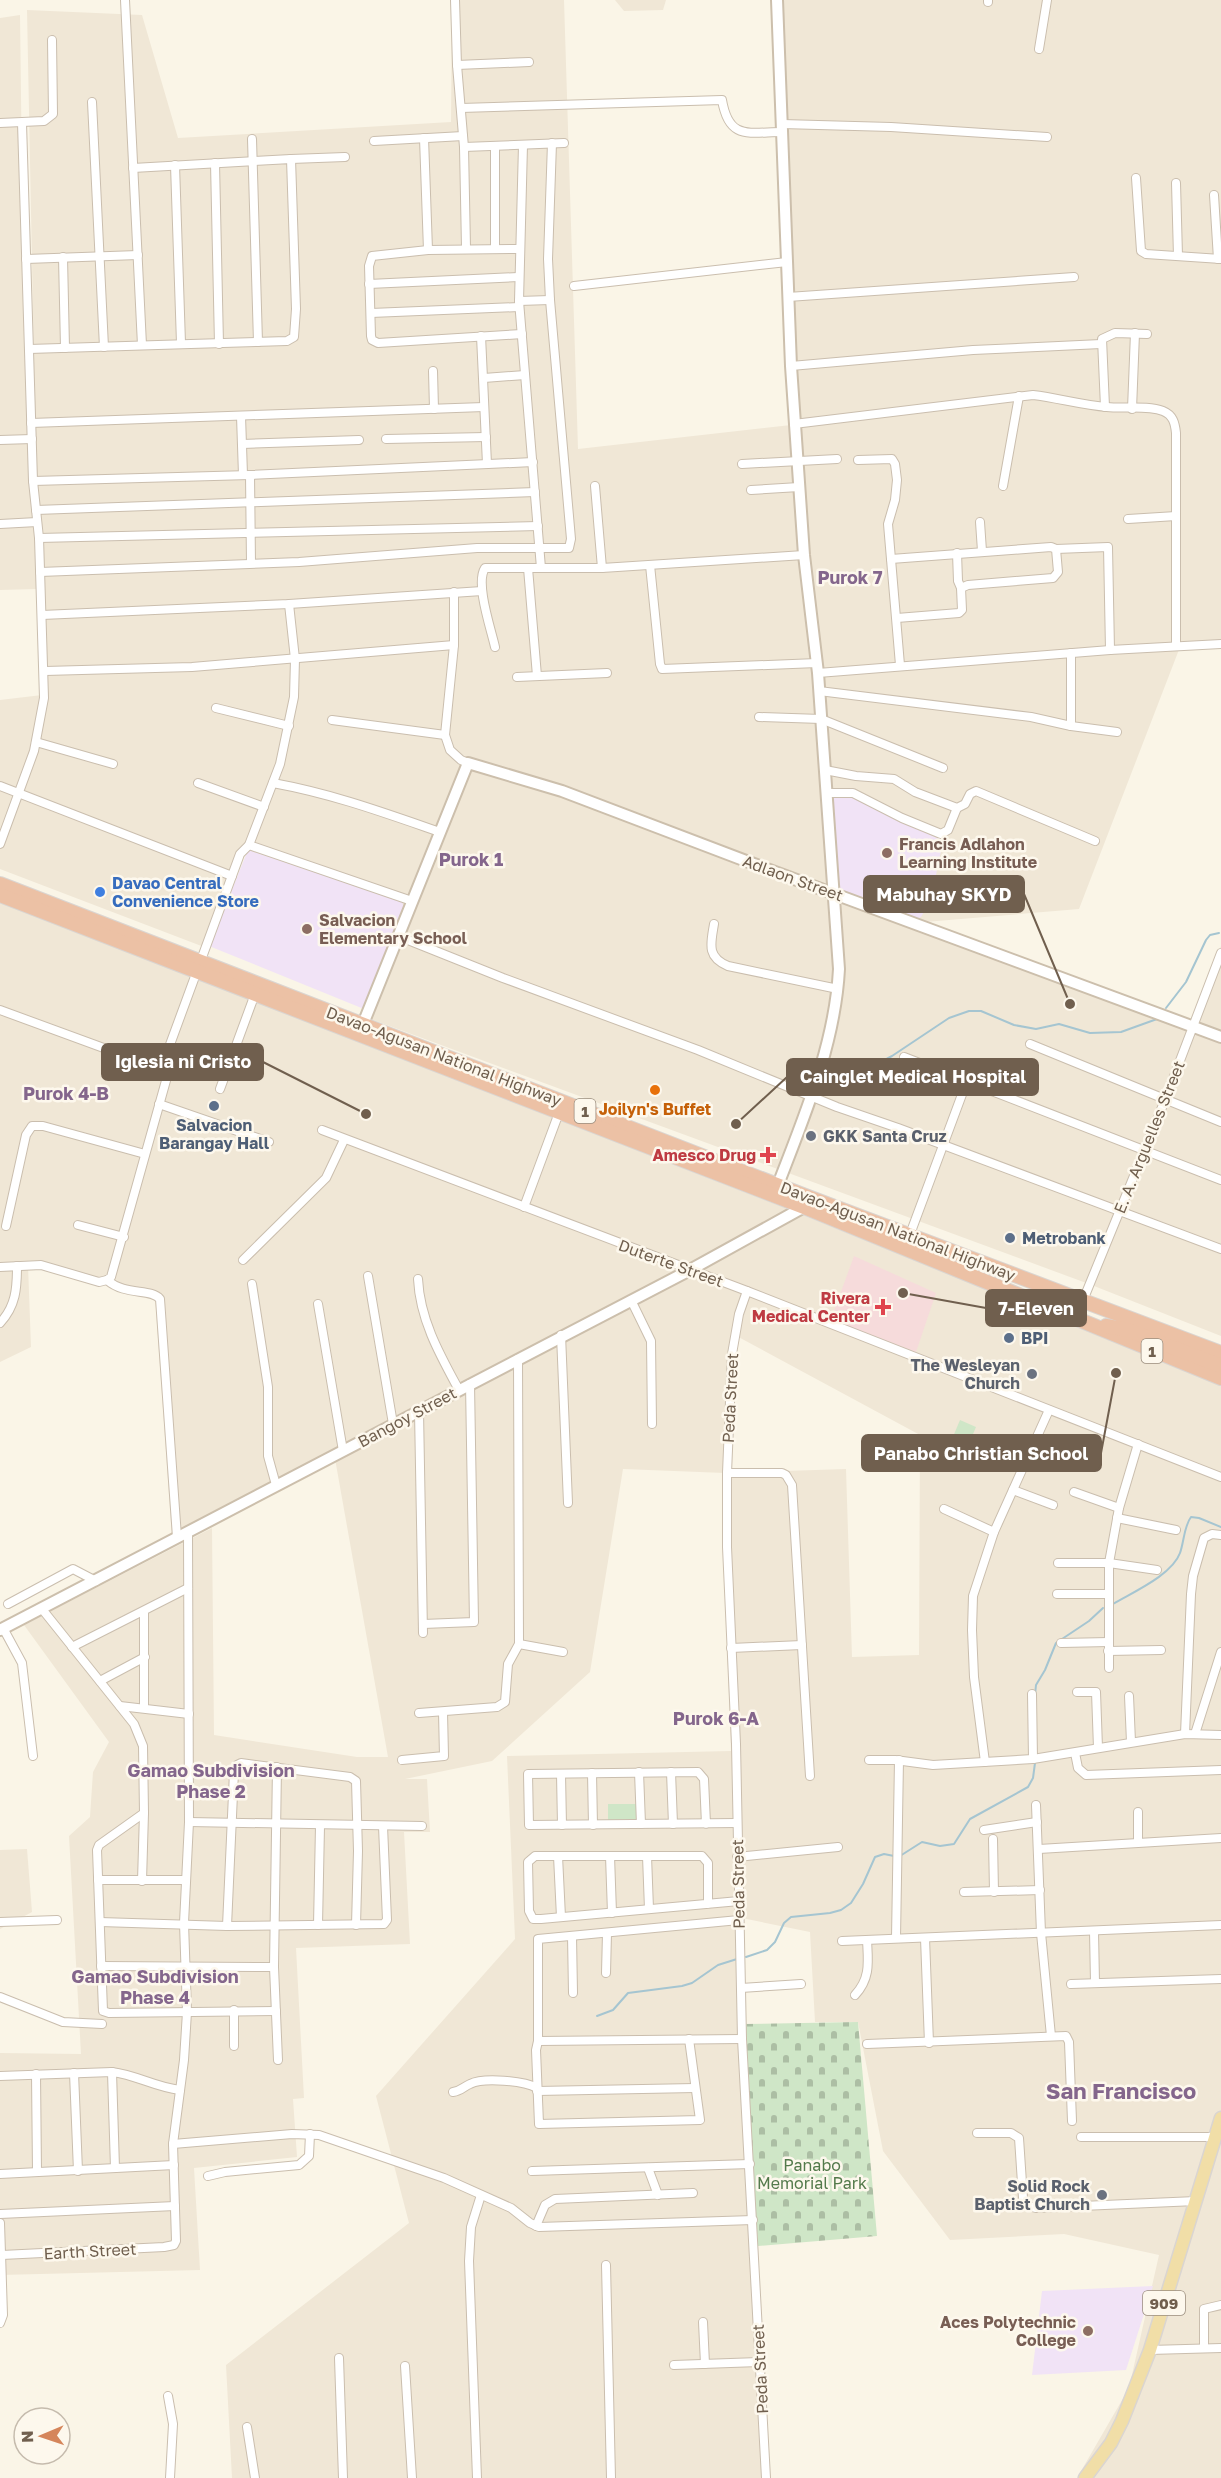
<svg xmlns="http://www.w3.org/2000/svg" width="1221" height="2478" viewBox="0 0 1221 2478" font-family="'Golos Text',sans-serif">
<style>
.residential{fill:#f0e7d6;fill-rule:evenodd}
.education{fill:#f1e3f6}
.medical{fill:#f6dbdb}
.grass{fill:#cfe6c7}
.cemetery{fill:url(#cemetery-stones)}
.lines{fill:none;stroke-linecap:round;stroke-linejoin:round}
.stream{stroke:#a5c5d1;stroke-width:2}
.street-casing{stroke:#cabeae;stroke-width:10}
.secondary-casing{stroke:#ccbfac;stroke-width:14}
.primary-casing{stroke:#dad5d1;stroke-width:15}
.highway-casing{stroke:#dad5d1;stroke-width:16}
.street{stroke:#fff;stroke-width:8}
.secondary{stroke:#fff;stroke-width:10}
.primary{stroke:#f1dea7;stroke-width:12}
.highway{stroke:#ecc1a5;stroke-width:14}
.education-dot{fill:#8d6e63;stroke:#fdf8ed;stroke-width:2}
.shop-dot{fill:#3f7fe0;stroke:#fdf8ed;stroke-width:2}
.food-dot{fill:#e8710a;stroke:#fdf8ed;stroke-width:2}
.service-dot{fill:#5c6f8a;stroke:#fdf8ed;stroke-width:2}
.worship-dot{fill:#6b7280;stroke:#fdf8ed;stroke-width:2}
.health-dot{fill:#e0444e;stroke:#fdf8ed;stroke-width:2}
.labels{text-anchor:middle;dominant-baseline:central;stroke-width:5;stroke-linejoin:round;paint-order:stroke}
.shield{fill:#fdf8ed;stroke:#9a8d7e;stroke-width:1.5}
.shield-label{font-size:15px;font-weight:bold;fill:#705f4e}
.education-label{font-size:16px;font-weight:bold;fill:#785e54;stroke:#fdf8ed;text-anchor:start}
.street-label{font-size:16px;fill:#705f4e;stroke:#fdf8ed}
.shop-label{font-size:16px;font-weight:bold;fill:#366cbe;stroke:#fdf8ed;text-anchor:start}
.food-label{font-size:16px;font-weight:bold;fill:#c56008;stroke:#fdf8ed}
.service-label{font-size:16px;font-weight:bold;fill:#4e5e75;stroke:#fdf8ed;text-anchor:start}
.worship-label{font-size:16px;font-weight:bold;fill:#5b616d;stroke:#fdf8ed;text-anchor:end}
.health-label{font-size:16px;font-weight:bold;fill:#be3a42;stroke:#fdf8ed;text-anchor:end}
.park-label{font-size:16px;fill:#537a4b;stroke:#fdf8ed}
.neighbourhood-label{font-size:18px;font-weight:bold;fill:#84668c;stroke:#fdf8ed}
.district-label{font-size:22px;font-weight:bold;fill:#84668c;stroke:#fdf8ed}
.leader{fill:none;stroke:#705f4e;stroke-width:2}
.callout-dot{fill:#705f4e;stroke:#fdf8ed;stroke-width:2}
.callout{fill:#705f4e;stroke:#705f4e;stroke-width:2}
.callout-label{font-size:18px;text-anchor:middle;font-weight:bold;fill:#fff}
</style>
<defs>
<pattern id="cemetery-stones" width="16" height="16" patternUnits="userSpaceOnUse" patternTransform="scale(1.5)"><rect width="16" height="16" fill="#cfe6c7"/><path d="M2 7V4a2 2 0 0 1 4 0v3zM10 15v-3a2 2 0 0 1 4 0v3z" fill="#acbea4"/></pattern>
</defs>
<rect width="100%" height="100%" fill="#faf5e7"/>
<g class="residential">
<path d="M452,0H564L578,449L791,425L778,0H1221V645L1180,647L1079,909L913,923L1192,1029L1221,946V1336L1089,1284L368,1018L399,938L248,850L231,880L204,947L0,869V700L42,695L39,615L27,10L142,15L178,138L451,122Z"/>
<path d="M615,0H666L663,10L624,11Z"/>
<path d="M20,15L22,176L37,589L0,590V18Z"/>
<path d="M0,901L795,1212L1221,1384V2478H1077L1129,2388L1159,2255L1064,2234L950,2240L883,2151L858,2022H815L810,1932L737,1917L763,2478H232L226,2365L409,2223L376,2096L515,1939L507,1756L731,1751L722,1504L725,1473L623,1469L590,1672L492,1761L405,1779H427L430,1832H404L410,1944L296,1948L304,2098L293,2099L297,2157L194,2168L200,2270L0,2275V2053L81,2054L69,1836L90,1817L93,1772L109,1742L24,1625L212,1528L214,1735L357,1757H388L334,1453L172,1538L155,1296L108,1279L28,1265L31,1347L0,1362ZM731,1333L920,1435L919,1655L852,1657L846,1469L726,1473Z"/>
<path d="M27,1849L32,1912L0,1929V1850Z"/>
</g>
<g class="education">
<path d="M846,793L943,841L931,899L921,917L914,920L843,893L836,888L829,794Z"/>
<path d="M248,850L402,901L405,913L364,1009L209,946Z"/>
<path d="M1153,2286L1126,2370L1032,2375L1042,2291Z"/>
</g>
<path class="medical" d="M854,1256L936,1293L916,1352L830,1322Z"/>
<g class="grass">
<path d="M960,1420L976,1427L963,1458L947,1451Z"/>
<path d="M608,1804H636V1819L608,1820Z"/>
</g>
<path class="cemetery" d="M858,2022L877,2236L758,2246L744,2024Z"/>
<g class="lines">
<g class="stream">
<path d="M1166,1008L1186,982L1206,940L1210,935L1219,933"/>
<path d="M792,1079L805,1078L811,1083"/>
<path d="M819,1087H835L892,1056L949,1018L969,1011H981L1014,1025L1036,1029L1059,1024L1090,1033L1121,1032L1157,1019"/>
<path d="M1113,1604C1133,1592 1172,1575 1180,1553C1184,1542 1184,1526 1191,1517L1199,1518L1221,1527"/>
<path d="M1035,1695L1036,1685L1045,1670L1056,1643L1089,1621L1103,1608"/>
<path d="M900,1856L922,1842L940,1846L954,1844L970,1819L1028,1787L1033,1778L1035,1763"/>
<path d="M746,1957L767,1950L775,1942L784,1923L791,1917L830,1913L841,1910L851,1903L863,1884L875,1857L884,1854L894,1856"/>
<path d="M597,2016L613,2010L628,1993L682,1986L692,1983L718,1965L737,1959"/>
</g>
<defs>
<g id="street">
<path d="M125,0L142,345"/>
<path d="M455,0L457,65L464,147L466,248"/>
<path d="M988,2V0"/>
<path d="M1039,49L1047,0"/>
<path d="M457,65L529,62"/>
<path d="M92,102L104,347"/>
<path d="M461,108L722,100C729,141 749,132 783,132"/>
<path d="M0,123L44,121L53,114L52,40"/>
<path d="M782,124L891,127L1047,137"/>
<path d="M424,138L428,250"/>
<path d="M252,139L258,342"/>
<path d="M374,141L463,136"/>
<path d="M523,145L519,301L541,568"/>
<path d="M464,147L564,143"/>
<path d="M291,159L345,157"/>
<path d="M215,163L219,344"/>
<path d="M175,165L181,343"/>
<path d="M1136,178L1141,251L1146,254L1221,259"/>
<path d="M1176,183L1178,256"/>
<path d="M1214,195L1218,259"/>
<path d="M495,248V146"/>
<path d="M519,249L428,250L372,256L369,266L371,336L372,340L378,343L522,334"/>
<path d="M63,257L65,348"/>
<path d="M26,259L138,255"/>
<path d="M369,284L518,277"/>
<path d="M574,286L787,262"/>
<path d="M788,297L1074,277"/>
<path d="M519,301L550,300"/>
<path d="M371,313L519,307"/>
<path d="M481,336L487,464"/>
<path d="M29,349C115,346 201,344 287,341L294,337L296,309L291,159L133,168"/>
<path d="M791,366L973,350L1101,344"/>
<path d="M433,371L434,409"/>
<path d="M484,378L525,375"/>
<path d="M1105,407L1102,339L1115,333L1147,334"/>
<path d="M1132,409L1135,333"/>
<path d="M241,416L243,475"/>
<path d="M31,423L484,407"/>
<path d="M794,424L1033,395C1058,398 1082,405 1107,407C1124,409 1147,405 1163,411C1173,415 1175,423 1176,433V646"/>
<path d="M386,439L486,437"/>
<path d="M0,440L32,439"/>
<path d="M242,444L359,440"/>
<path d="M858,460L892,459L895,464L897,480L895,500L888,524L900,665"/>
<path d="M742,464L837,459"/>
<path d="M250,475L251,563"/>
<path d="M33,481L250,475L533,462"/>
<path d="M595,486L602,568"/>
<path d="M1003,486L1019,396"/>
<path d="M751,490L799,487"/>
<path d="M36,510L535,492"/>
<path d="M1128,519L1176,516"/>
<path d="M980,522L982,551"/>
<path d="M0,524L37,522"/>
<path d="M39,538L538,526"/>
<path d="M1056,549L1108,547L1110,650"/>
<path d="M957,553L958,581L961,588"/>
<path d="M891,559L1051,547L1056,549L1058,572L1053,578L968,585L961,588L962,610L959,613L897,618"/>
<path d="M650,565L660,664L662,669L817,663"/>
<path d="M528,568L537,676"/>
<path d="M40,572L299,562L477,548H569L571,539L550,300L548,259L552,143"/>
<path d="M454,592V645L445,735L450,750L461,760L468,763"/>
<path d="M42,615L289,604L482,591"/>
<path d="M495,647C491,629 475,583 485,568H602L804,555"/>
<path d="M1071,653V726"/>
<path d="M45,671L192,667L454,645"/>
<path d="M818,673L1110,650L1221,644"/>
<path d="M517,677L607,673"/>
<path d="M819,691L1031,717L1071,726L1117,732"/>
<path d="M216,708L289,726"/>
<path d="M759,717L821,719L943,768"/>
<path d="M332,720L445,735"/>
<path d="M36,742L113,764"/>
<path d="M825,770L856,776L894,779L915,792L957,808L965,804L970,794L976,791L1095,841"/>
<path d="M198,783L264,807"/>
<path d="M273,783C333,794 382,812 440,832"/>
<path d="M0,786L232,876"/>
<path d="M827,793H853L902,818L941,834L948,830L957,808"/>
<path d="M0,844L34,751L44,698L39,538L33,481L22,123"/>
<path d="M249,845L412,901"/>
<path d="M714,924C711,943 706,957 728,966L838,989"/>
<path d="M398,936L503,978L698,1050L837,1107L898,1128L1221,1249"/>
<path d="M0,1010L161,1069L167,1077L111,1277L107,1280L99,1282L41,1265L0,1267"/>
<path d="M1030,1044L1221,1122"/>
<path d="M904,1057L1221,1180"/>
<path d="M161,1069L240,854L249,845L280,764L294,697L295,659L289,604"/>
<path d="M220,1089L255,994"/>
<path d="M159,1104L269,1142"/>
<path d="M322,1130L747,1291L1221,1477"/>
<path d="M524,1207L560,1110"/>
<path d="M78,1225L124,1237"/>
<path d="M6,1226L26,1135L32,1126H43L145,1154"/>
<path d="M909,1237L967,1081"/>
<path d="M243,1260L326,1178L344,1140"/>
<path d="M368,1276L393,1424"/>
<path d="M418,1279C420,1320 440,1355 459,1390"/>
<path d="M107,1280C125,1296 151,1288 160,1299L177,1537"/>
<path d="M252,1284L268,1387V1456L276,1485"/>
<path d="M747,1291L739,1314L732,1354L727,1473V1547L736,1744L742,2039L766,2478"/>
<path d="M631,1300L651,1341L652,1424"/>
<path d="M318,1304L343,1451"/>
<path d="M1075,1320L1165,1100L1221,953"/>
<path d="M0,1323C16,1306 17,1288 17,1266"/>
<path d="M561,1335L568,1503"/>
<path d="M419,1411L423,1633"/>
<path d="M727,1473H782L786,1475L792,1485L810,1776"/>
<path d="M1013,1490L1053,1505"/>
<path d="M1074,1492L1119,1508"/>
<path d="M944,1509L994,1532"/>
<path d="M1117,1518L1176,1530"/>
<path d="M1058,1563H1109L1157,1570"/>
<path d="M1057,1594H1108"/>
<path d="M8,1604L73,1569L96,1581"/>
<path d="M42,1609L134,1724L143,1746L144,1813L99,1845L97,1850L103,2011L109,2013L276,2011"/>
<path d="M144,1612V1707"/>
<path d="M423,1624L474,1622L470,1384"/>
<path d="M3,1628L22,1663L33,1756"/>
<path d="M1061,1643L1109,1642"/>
<path d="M519,1644L563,1652"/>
<path d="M72,1647L188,1588"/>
<path d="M731,1648L802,1645"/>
<path d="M1108,1651L1161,1650"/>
<path d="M1109,1668V1563L1119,1508L1138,1444"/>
<path d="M100,1681L145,1657"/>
<path d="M1077,1692H1096L1098,1748"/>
<path d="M1032,1694L1033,1759"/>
<path d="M1129,1696L1131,1742"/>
<path d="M120,1706L189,1714"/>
<path d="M419,1713L497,1707L505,1702L508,1664L519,1644L518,1359"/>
<path d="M1185,1734L1191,1594L1193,1576L1204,1538L1212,1534L1221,1535"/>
<path d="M1195,1734L1221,1652"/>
<path d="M1075,1753L1078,1768L1086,1775L1221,1770"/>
<path d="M402,1760L444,1756L443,1712"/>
<path d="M869,1760H895L933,1765L1033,1759L1185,1734L1221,1735"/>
<path d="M985,1762L974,1677L972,1630L973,1596L994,1532L1049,1410"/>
<path d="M277,1767L274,1967L278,2060"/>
<path d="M639,1772L641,1824"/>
<path d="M671,1772L673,1824"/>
<path d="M592,1773L593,1825"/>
<path d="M561,1774L562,1825"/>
<path d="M1036,1805L1041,1933L1051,2036"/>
<path d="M1138,1812V1842"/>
<path d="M189,1822L422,1826"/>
<path d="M706,1824L704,1779L698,1772L528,1774L529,1825L737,1823"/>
<path d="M984,1830L1037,1822"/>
<path d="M993,1839L994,1892"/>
<path d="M1039,1849L1221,1838"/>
<path d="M558,1856L561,1917"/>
<path d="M610,1856L612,1913"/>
<path d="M647,1856L649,1909"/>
<path d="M737,1857L838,1847"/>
<path d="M98,1880H186"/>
<path d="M142,1881L144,1813"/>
<path d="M964,1892L1040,1890"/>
<path d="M708,1904V1863L702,1856H535L528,1862L529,1911L533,1919H541L739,1901"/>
<path d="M0,1922L57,1920"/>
<path d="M100,1922L227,1926L384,1924L387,1920L383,1826"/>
<path d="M318,1925L320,1826"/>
<path d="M227,1926L234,1772L237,1765L241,1763L350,1777L356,1781L358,1851L356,1925"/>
<path d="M1094,1931L1095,1983"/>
<path d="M572,1936L573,1993"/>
<path d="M896,1938L899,1760"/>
<path d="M925,1938L929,2043"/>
<path d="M842,1941L1221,1925"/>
<path d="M101,1966L274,1967"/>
<path d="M606,1973L607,1933"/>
<path d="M1071,1984L1221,1979"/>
<path d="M741,1988L801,1984"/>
<path d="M855,1995C871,1978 868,1961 867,1940"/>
<path d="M0,1997L63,2022L102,2024"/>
<path d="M234,2010V2046"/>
<path d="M689,2039L700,2120L539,2124L536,2050L538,2041V1939L739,1920"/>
<path d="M538,2041L742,2039"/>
<path d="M867,2044L1066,2036L1069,2042L1072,2121"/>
<path d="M112,2072L115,2168"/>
<path d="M74,2073L78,2171"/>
<path d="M36,2074L37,2172"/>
<path d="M0,2076L112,2072C137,2075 154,2087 180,2090"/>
<path d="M537,2091L695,2088"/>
<path d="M453,2092C461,2091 463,2087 470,2084C484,2077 524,2081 537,2088"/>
<path d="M977,2133H1011L1019,2138L1023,2198L1028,2206L1036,2208L1196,2201"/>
<path d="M1081,2137H1215"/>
<path d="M173,2144L292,2134L319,2135L444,2178L511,2208L530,2223L539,2227L753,2220"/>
<path d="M648,2168L658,2195"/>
<path d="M532,2171L750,2164"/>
<path d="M0,2174L174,2165"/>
<path d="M208,2176L225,2172L299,2165L309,2156L310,2134"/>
<path d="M0,2214L175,2206"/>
<path d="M0,2223L3,2315L0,2323"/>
<path d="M536,2226L545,2205L555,2199L693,2193"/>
<path d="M2,2255L164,2247L174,2245L176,2241L173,2144L184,2060L187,2012L184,1923L189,1822L188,1532"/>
<path d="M606,2265L611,2478"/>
<path d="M703,2322L705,2364"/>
<path d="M1204,2348V2309L1221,2305"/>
<path d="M1150,2350L1221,2348"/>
<path d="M339,2358L343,2478"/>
<path d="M674,2365L759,2362"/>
<path d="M405,2366L412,2478"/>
<path d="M168,2396L173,2424L170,2478"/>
<path d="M247,2427L255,2478"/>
<path d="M477,2478L469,2261L471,2227L481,2195"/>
</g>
<g id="secondary">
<path d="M361,1029L468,763L562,791L767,869L1221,1037"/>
<path d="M776,1190C803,1119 835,1046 839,969L818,673L804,555L791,366L777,0"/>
<path d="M0,1630L690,1270L804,1207L805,1204"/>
</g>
<path id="primary" d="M1085,2478L1111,2443L1122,2421L1150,2350L1221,2118"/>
<g id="highway">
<path d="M0,884L808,1197L1221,1353"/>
<path d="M0,895L804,1207L1221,1378"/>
<path d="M1106,1326L1128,1330L1221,1366"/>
</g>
</defs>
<use href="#street" class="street-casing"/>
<use href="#secondary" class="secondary-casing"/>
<use href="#primary" class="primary-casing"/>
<use href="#highway" class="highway-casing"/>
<use href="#street" class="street"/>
<use href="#secondary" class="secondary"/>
<use href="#primary" class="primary"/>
<use href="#highway" class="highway"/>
</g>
<g class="education-dot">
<circle cx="887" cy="853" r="6"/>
<circle cx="307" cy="929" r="6"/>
<circle cx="1088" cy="2331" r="6"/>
</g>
<circle class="shop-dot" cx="100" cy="892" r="6"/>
<circle class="food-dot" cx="655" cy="1090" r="6"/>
<g class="service-dot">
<circle cx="214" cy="1106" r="6"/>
<circle cx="1010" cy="1238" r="6"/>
<circle cx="1009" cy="1338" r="6"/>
</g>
<g class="worship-dot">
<circle cx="811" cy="1136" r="6"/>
<circle cx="1032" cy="1374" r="6"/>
<circle cx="1102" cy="2195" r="6"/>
</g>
<g class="health-dot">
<path d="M765 1146h6v6h6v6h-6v6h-6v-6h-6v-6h6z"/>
<path d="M880 1298h6v6h6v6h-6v6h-6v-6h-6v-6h6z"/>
</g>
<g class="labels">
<g class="shield">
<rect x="574.5" y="1099" width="21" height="24" rx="4.5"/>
<rect x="1141.5" y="1339" width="21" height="24" rx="4.5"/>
<rect x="1143" y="2291" width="42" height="24" rx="4.5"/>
</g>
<g class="shield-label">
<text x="585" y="1111">1</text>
<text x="1152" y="1351">1</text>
<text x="1164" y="2303">909</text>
</g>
<g class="education-label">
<text x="899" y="844">Francis Adlahon<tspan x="899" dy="18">Learning Institute</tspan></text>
<text x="319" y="920">Salvacion<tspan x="319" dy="18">Elementary School</tspan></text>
<text x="1076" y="2322" text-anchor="end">Aces Polytechnic<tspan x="1076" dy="18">College</tspan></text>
</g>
<g class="street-label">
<text transform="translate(793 878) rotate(20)">Adlaon Street</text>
<text transform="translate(444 1056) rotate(21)">Davao-Agusan National Highway</text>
<text transform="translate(1149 1137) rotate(-68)">E. A. Arguelles Street</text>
<text transform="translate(898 1231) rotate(21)">Davao-Agusan National Highway</text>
<text transform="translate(671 1263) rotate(20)">Duterte Street</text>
<text transform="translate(730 1398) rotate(-87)">Peda Street</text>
<text transform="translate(407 1417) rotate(-28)">Bangoy Street</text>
<text transform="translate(738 1884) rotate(-91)">Peda Street</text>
<text transform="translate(90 2251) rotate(-3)">Earth Street</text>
<text transform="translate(760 2369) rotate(-93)">Peda Street</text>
</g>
<g class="shop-label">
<text x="112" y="883">Davao Central<tspan x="112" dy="18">Convenience Store</tspan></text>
</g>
<g class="food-label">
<text x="655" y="1109">Joilyn's Buffet</text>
</g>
<g class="service-label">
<text x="214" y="1125" text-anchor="middle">Salvacion<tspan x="214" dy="18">Barangay Hall</tspan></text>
<text x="1022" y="1238">Metrobank</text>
<text x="1021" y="1338">BPI</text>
</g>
<g class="worship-label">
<text x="823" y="1136" text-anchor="start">GKK Santa Cruz</text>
<text x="1020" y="1365">The Wesleyan<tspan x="1020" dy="18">Church</tspan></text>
<text x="1090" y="2186">Solid Rock<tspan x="1090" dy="18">Baptist Church</tspan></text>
</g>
<g class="health-label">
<text x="756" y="1155">Amesco Drug</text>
<text x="870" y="1298">Rivera<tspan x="870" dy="18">Medical Center</tspan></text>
</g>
<g class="park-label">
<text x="812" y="2165">Panabo<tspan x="812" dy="18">Memorial Park</tspan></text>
</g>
<g class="neighbourhood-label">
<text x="850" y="577">Purok 7</text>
<text x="471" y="859">Purok 1</text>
<text x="66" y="1093">Purok 4-B</text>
<text x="716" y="1718">Purok 6-A</text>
<text x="211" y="1770">Gamao Subdivision<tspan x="211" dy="21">Phase 2</tspan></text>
<text x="155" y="1976">Gamao Subdivision<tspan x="155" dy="21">Phase 4</tspan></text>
</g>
<g class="district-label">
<text x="1121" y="2090">San Francisco</text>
</g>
</g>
<path class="leader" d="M1070 1004L1024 894M366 1114L263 1062M736 1124L787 1077M903 1293L986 1308M1116 1373L1101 1453"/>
<g class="callout-dot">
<circle cx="1070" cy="1004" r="6"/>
<circle cx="366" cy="1114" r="6"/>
<circle cx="736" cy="1124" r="6"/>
<circle cx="903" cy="1293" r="6"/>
<circle cx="1116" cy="1373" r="6"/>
</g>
<g class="callout">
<rect x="864" y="876" width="160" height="36" rx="6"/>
<rect x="102" y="1044" width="161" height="36" rx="6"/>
<rect x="787" y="1059" width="251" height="36" rx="6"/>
<rect x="986" y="1290" width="100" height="36" rx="6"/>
<rect x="862" y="1435" width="239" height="36" rx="6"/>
</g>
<g class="callout-label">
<text x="944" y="901">Mabuhay SKYD</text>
<text x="183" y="1068">Iglesia ni Cristo</text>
<text x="913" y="1083">Cainglet Medical Hospital</text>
<text x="1036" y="1315">7-Eleven</text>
<text x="981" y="1460">Panabo Christian School</text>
</g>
<g transform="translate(42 2436) rotate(268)"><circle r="28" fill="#fdf8ed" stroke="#c5bbad" stroke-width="1.5"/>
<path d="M0-4.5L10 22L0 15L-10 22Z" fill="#d5855a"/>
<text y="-9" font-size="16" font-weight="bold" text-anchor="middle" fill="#705f4e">N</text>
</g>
</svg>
